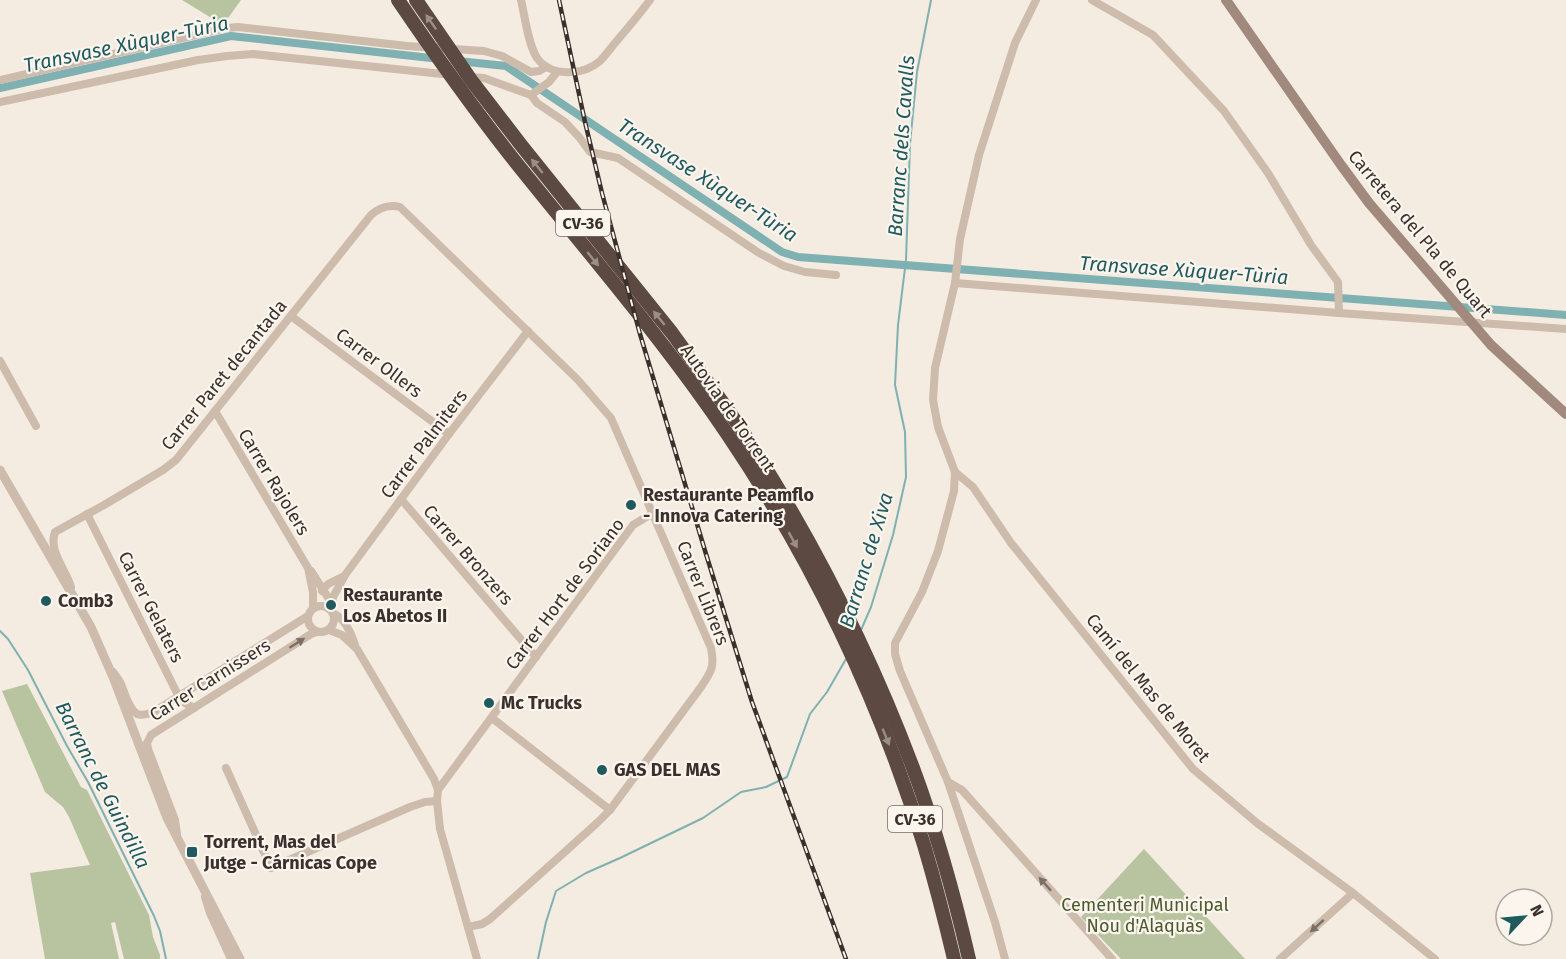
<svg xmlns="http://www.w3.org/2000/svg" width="1566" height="959" viewBox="0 0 1566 959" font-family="'Fira Sans',sans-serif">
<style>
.green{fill:#b8c4a0}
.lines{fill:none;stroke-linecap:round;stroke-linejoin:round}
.stream{stroke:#7fb0b2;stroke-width:2}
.canal{stroke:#7fb0b2;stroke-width:8}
.minor{stroke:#cdbbac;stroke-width:8}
.tertiary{stroke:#cdbbac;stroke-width:9}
.secondary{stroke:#a18a7d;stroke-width:10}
.motorway{stroke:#5c4a42;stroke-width:14}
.rail-casing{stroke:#3b302b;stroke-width:4.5}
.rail{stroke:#fbf5ee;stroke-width:2;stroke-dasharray:7;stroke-linecap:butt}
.oneway{fill:#9c8e87}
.oneway2{fill:#7d6f65}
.poi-dot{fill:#1f5a5e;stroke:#fbf5ee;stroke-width:2}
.labels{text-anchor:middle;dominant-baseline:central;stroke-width:4.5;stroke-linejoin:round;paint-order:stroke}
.shield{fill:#fbf5ee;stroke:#756b66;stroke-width:1.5}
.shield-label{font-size:16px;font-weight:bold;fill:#3b302b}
.street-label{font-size:18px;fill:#3b302b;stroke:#fbf5ee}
.poi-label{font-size:18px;font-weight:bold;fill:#3b302b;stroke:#fbf5ee;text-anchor:start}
.park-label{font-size:18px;fill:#4a5a2e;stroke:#fbf5ee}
.water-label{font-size:20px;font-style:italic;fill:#1f5a5e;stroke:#fbf5ee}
</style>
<rect width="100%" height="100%" fill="#f4ebe1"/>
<g class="green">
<path d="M182,0H241L223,25Z"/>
<path d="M27,684L81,787L87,790L149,915L153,937L160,955V959H124L115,922L111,923L119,959H45L30,873L90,865L69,817L63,807L45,792L2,691Z"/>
<path d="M1144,849L1245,959H1121L1081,917Z"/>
</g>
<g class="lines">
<g class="stream">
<path d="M861,630L871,607L893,535L906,477L905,432L895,385L898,325L906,260L910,144L917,72L931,0"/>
<path d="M0,631L8,639L28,670L67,746L88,782L154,916L160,931L166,959"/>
<path d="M538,959L546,922L556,891L586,873L620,858L703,818L741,792L766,787L787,777L810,714L827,692L846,659"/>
</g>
<g class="canal">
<path d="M458,61L506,66L782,252L798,257L1566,315"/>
<path d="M0,88L231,36L440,59"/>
</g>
<g class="minor">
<path d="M521,0C525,17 528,44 537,58C551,77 583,76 600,61C605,56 610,49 615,43C627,29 639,15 650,0"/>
<path d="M1092,0L1153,35L1224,111L1268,173L1311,245L1338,282L1339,313"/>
<path d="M470,77L484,78L531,95L537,103L565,122L579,137L590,152L618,158L759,253L784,266L805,272L836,275"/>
<path d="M0,80L226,28L238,27L407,46L484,51L502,56L531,72L539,71L546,67"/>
<path d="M531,95L549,82L557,72"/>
<path d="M0,102L198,60L227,56L253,54L452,75"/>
<path d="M955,283L1339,313L1566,329"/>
<path d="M291,316L449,434"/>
<path d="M0,361L36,426"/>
<path d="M215,411L308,568L313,592V608"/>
<path d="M955,472L973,487L1011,543L1193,769L1257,823L1353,893L1435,959"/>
<path d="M401,499L536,657"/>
<path d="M87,514L178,695L183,702L194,708"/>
<path d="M311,571L329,599V605"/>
<path d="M71,587C66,569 48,551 55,532L104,505L163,470L176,460L371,215C380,207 389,204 400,207L578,380L611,418L711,648C715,667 711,672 701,687L610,810L597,823L490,919L482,924L468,927"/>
<path d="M322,591L328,584L344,576"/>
<circle cx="321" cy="619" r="13"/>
<path d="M331,610L333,597L345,575L449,434L528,331"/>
<path d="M333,613C345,619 351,632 355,645"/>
<path d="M329,630L342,635L357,649L434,779L438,790"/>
<path d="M113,672C116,676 119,680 121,684C125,693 128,708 137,714C142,716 147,714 152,713L308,616"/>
<path d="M492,718L610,810"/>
<path d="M226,768L271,868L410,807L425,802L437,801"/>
<path d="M948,782L962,790L1112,959"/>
<path d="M177,834L175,820L148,749L147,743L151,735L311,634L317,632"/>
<path d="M205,897L210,913L231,959"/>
<path d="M477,959L440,829L437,801L438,790L633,525L653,513"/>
<path d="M1005,959L995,922L948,782L900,671L895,654V643L922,592L938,551L954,491L955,472L938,427L933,400L935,368L955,283L960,239L979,155L1015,43L1036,0"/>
<path d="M1280,959L1353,893"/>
</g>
<path class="tertiary" d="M0,470L91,627L113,677L167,818L240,959"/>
<path class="secondary" d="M1226,0L1341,165L1369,203L1491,345L1566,414"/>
<g class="motorway">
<path d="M398,0C434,53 471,105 510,155C584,248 662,337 728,435C813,561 879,699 924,845C935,882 945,921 954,959"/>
<path d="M416,0L471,80L521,145L672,333C695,365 719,396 741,429C810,535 868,648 913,768C936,830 954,894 969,959"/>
</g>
<defs>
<path id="rail" d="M559,0L585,122L602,193L640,334L706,554L752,702L846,959"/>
</defs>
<use href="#rail" class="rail-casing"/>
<use href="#rail" class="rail"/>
</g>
<defs><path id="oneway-solid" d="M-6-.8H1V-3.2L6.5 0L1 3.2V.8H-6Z" transform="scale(1.5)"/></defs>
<g class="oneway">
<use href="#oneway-solid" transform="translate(431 22) rotate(-125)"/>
<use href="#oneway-solid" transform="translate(537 166) rotate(-129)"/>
<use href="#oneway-solid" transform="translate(593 259) rotate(51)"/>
<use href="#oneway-solid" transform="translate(659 318) rotate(-129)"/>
<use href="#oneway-solid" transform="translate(793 540) rotate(61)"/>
<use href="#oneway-solid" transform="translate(886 737) rotate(68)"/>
</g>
<g class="oneway2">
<use href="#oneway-solid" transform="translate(297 643) rotate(-32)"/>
<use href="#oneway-solid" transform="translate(1045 884) rotate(-132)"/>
<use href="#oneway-solid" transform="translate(1317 926) rotate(138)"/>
</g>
<g class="poi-dot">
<circle cx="631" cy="505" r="6"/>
<circle cx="46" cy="601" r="6"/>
<circle cx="331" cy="605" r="6"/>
<circle cx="489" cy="703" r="6"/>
<circle cx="602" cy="770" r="6"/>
<rect x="186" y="846" width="12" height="12" rx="3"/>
</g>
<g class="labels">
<g class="shield">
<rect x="556" y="210" width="54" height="26" rx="4.5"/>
<rect x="888" y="806" width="54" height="26" rx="4.5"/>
</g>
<g class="shield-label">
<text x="583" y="223">CV-36</text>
<text x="915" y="819">CV-36</text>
</g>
<g class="street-label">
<text transform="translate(1420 234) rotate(50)">Carretera del Pla de Quart</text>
<text transform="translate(379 363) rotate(37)">Carrer Ollers</text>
<text transform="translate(224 375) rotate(-51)">Carrer Paret decantada</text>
<text transform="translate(728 408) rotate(55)">Autovia de Torrent</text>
<text transform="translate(424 444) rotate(-53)">Carrer Palmiters</text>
<text transform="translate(274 482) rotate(59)">Carrer Rajolers</text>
<text transform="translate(468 555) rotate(49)">Carrer Bronzers</text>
<text transform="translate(703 593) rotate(68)">Carrer Librers</text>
<text transform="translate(565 594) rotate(-53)">Carrer Hort de Soriano</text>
<text transform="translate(151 607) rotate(63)">Carrer Gelaters</text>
<text transform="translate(210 680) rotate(-32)">Carrer Carnissers</text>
<text transform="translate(1148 688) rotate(51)">Camí del Mas de Moret</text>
</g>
<g class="poi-label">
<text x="643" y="495">Restaurante Peamflo<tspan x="643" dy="21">- Innova Catering</tspan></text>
<text x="343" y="595">Restaurante<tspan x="343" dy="21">Los Abetos II</tspan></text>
<text x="58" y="601">Comb3</text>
<text x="501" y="703">Mc Trucks</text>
<text x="614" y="770">GAS DEL MAS</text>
<text x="204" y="842">Torrent, Mas del<tspan x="204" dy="21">Jutge - Cárnicas Cope</tspan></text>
</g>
<g class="park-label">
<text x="1145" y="905">Cementeri Municipal<tspan x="1145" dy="21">Nou d'Alaquàs</tspan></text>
</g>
<g class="water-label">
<text transform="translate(126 44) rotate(-12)">Transvase Xùquer-Tùria</text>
<text transform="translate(901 146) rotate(-86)">Barranc dels Cavalls</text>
<text transform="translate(708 180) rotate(33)">Transvase Xùquer-Tùria</text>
<text transform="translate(1184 270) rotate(4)">Transvase Xùquer-Tùria</text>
<text transform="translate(866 560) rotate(-73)">Barranc de Xiva</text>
<text transform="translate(103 785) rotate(63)">Barranc de Guindilla</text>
</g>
</g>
<g transform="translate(1524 917) rotate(64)"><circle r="28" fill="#fbf5ee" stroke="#aea6a0" stroke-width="1.5"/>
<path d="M0-4.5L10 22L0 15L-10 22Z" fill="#1f5a5e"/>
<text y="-9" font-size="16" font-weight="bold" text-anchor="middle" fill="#3b302b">N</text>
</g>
</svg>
